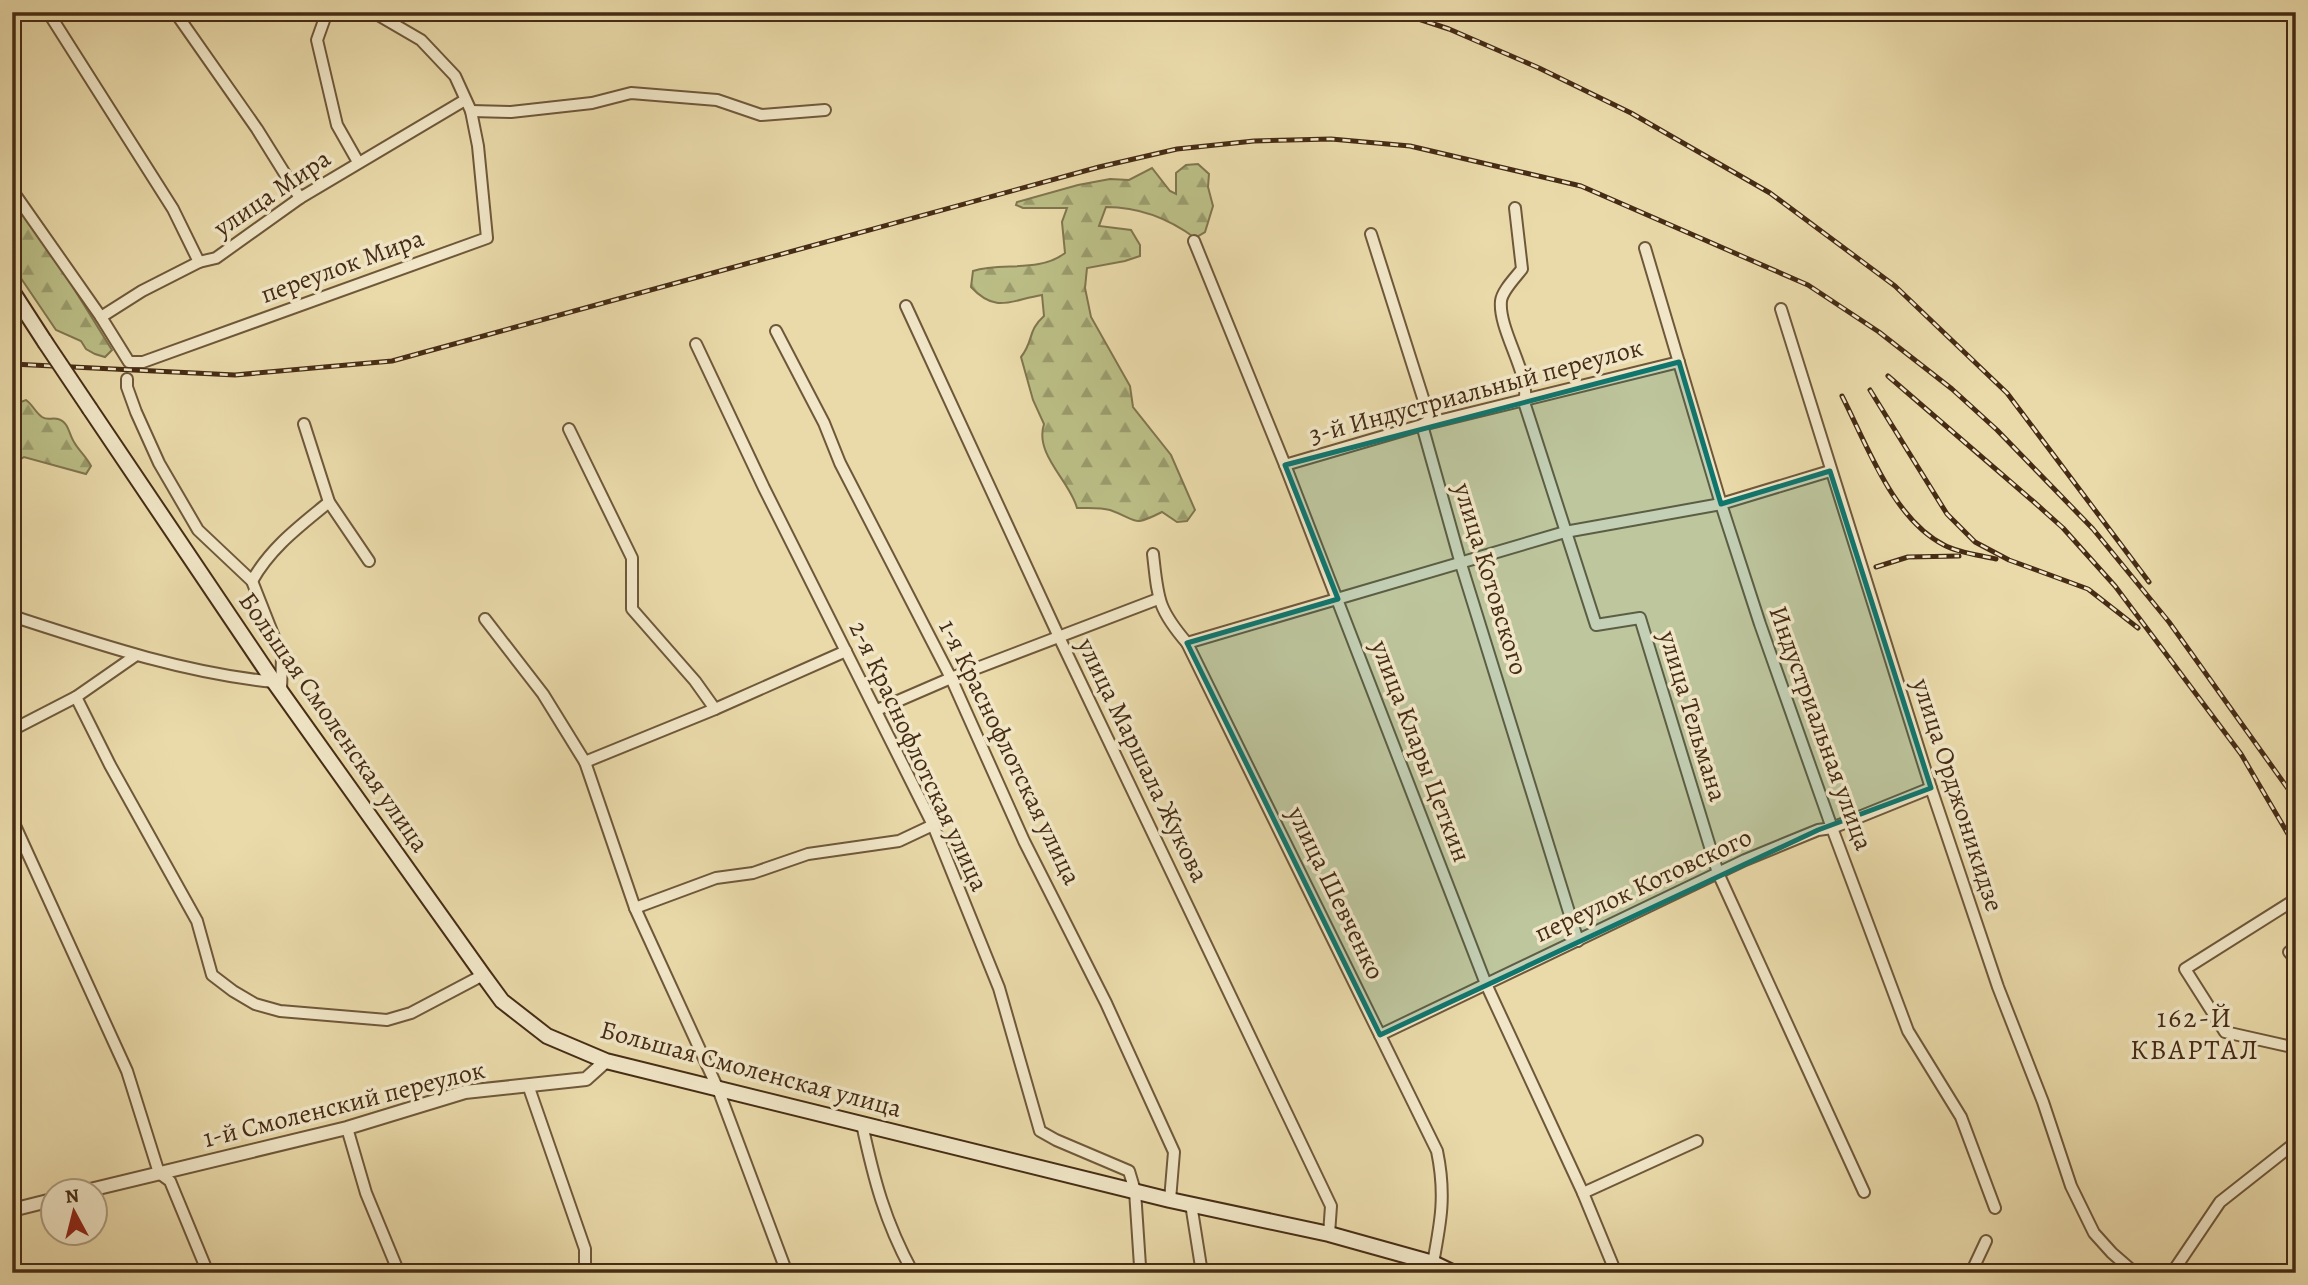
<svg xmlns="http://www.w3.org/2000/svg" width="2308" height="1285" viewBox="0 0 2308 1285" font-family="Alegreya,serif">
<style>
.forest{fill:url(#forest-firs);stroke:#80754e;stroke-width:2}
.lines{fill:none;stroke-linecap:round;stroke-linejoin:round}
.minor-casing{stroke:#6f583a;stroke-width:14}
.tertiary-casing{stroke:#6f583a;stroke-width:16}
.secondary-casing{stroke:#462c15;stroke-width:18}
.minor{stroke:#f1e7c8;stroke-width:10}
.tertiary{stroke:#f1e7c8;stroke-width:12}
.secondary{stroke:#f1e7c8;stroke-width:14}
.rail-casing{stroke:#462c15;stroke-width:5}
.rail{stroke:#f1e7c8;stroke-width:2.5;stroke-dasharray:8;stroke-linecap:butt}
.secondary-bridge-casing{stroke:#462c15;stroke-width:18;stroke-linecap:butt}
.secondary-bridge{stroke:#f1e7c8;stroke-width:14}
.marked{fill:#0f766e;fill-opacity:0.2;stroke:#0f766e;stroke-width:5;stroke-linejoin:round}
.labels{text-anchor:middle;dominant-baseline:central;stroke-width:7;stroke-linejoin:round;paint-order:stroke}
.street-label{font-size:26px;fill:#462c15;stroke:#f1e7c8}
.neighbourhood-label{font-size:28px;letter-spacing:2px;fill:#462c15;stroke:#f1e7c8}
</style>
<defs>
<pattern id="forest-firs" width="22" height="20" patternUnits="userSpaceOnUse" patternTransform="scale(1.75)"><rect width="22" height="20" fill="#bbbe86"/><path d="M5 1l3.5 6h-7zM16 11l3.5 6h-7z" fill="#9a9b6c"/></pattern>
</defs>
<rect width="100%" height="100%" fill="#eadaaa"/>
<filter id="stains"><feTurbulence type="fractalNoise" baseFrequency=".00286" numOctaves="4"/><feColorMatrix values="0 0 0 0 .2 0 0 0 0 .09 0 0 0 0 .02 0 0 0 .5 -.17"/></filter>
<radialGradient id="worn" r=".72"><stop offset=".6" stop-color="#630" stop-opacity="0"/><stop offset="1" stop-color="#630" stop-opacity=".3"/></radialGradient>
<g class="forest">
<path d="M1198,164L1209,174L1208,187L1213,206L1205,232L1195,238C1168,218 1139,207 1106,207L1099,226L1131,230L1140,245V256L1125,261L1087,268L1085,288L1091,317L1130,386L1133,407L1171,455L1195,510L1187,521L1177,522L1162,512C1130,528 1139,520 1110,510C1100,507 1088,508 1077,508C1070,481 1034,454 1044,424L1033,400L1021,357C1034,341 1027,331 1044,316L1042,295C1011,300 996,314 971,287L973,271C1002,262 1039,273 1065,253L1062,222L1067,208H1023L1016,205L1017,202L1078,185L1110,179L1129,180L1152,168L1170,191L1176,194V173L1186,165Z"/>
<path d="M12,189L112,350L105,357L95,354L86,349L81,341L56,330L12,265Z"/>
<path d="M26,400C33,405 35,412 42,417C48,421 52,417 58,419C69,422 69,435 74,442C79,451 86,456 91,466L86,474L24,457L12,465V405Z"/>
</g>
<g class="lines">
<defs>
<g id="minor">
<path d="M48,12L173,209L199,262"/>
<path d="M175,12L257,129L300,198"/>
<path d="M327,12L317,40L337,125L358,162"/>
<path d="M471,111L511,112L592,103L631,93L717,100L761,115L825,110"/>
<path d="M12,190L101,317L129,362H143L487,238L478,146L471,111L455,76L421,40L373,12"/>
<path d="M1515,208L1522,269C1515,278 1502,291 1501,301C1498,330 1532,377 1524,402L1596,625L1640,618L1718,873L1864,1192"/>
<path d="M1371,234L1430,420L1422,425L1461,564L1578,941"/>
<path d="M1194,241L1285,465L1486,984L1583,1193L1616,1273"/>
<path d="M1645,248L1721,504L1760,624L1832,828L1908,1031L1961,1117L1995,1208"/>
<path d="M906,306L1059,637L1331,1206L1329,1234"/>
<path d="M1781,309L1931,788L1998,987L2043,1102L2071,1186L2094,1233L2112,1253L2135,1273"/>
<path d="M101,317L142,291L199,262L216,258L300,198L465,100"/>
<path d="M776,331L824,423L840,463L951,678L1024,841L1106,1003L1174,1152L1170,1200"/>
<path d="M696,344L764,488L933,825L999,988L1040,1131L1056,1140L1129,1171L1135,1191L1140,1266L1142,1273"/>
<path d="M127,379V387L136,412L159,463L198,530L252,581L282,657L281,691"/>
<path d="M304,424L329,502L369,561"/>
<path d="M569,429L632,558V609L695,681L715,709"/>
<path d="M1285,465L1422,425L1679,362"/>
<path d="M1153,554C1158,598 1157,608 1187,643L1437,1151C1446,1194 1441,1221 1433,1263"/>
<path d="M252,581C271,547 300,526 329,502"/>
<path d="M12,616C98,644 184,673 274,682"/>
<path d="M485,619L543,694L585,762L635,908L718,1089L787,1273"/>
<path d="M1187,643L1565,532L1721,504L1830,471"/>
<path d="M76,697L110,765L197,921L212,975L233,991L255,1004L280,1011L387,1020L411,1013L483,975"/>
<path d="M877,710L951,678L1158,599"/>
<path d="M12,730L76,697L135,656"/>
<path d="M585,762L715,709L846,651"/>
<path d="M12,819L127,1071L159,1173L170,1181L208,1273"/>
<path d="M2296,899L2185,969L2225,1032L2296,1048"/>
<path d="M635,908L716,878L753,873L808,854L899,841L933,825"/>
<path d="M2289,952L2296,960"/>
<path d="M1380,1035L1745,860L1818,830L1832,828L1931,788"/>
<path d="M528,1085L585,1249V1273"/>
<path d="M862,1124C874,1180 885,1222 913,1273"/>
<path d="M347,1128L366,1193L399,1273"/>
<path d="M1583,1193L1697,1141"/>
<path d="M1191,1204L1202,1273"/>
<path d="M1971,1273L1986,1241"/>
<path d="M2172,1273L2220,1202L2296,1142"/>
</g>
<g id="tertiary">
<path d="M90,1190L347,1128L465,1092L586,1079L606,1061"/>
<path d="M12,1210L52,1200"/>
</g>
<g id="secondary">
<path d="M12,291L45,342"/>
<path d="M90,409L274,682L483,975L502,1001L547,1036L606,1061L1170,1200L1329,1234L1433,1263L1454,1273"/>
</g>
</defs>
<use href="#minor" class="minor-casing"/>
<use href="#tertiary" class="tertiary-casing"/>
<use href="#secondary" class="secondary-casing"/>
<use href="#minor" class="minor"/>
<use href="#tertiary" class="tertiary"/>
<use href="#secondary" class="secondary"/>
<defs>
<g id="rail">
<path d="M1397,12L1449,29L1539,68L1631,113L1770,193L1895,286L2007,393L2149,582"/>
<path d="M12,364L235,375L392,361L1099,167L1177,149L1254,141L1331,139L1410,146L1581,186L1808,285L1879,332L1952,389L1997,430L2093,529L2169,622L2296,800"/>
<path d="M1888,376L2034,502L2063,528L2115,586L2241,754L2288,834"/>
<path d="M1870,390L1947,514L1975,542L2009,560L2088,589L2138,628"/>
<path d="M1842,396C1867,445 1893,519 1944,545C1959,553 1979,555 1996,559"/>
<path d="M1876,567L1908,557L1959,556"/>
<path d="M2296,662V670"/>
</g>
</defs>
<use href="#rail" class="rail-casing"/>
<use href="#rail" class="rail"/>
<defs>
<path id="secondary-bridge" d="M45,342L90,409"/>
</defs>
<use href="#secondary-bridge" class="secondary-bridge-casing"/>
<use href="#secondary-bridge" class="secondary-bridge"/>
</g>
<path class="marked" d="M1679,362L1721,504L1830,471L1931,788L1818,830L1380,1035L1187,643L1338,599L1285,465Z"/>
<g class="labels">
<g class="street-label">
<text transform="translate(272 193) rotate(-34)">улица Мира</text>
<text transform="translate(342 266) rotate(-20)">переулок Мира</text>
<text transform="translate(1476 391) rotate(-15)">3-й Индустриальный переулок</text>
<text transform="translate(1491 579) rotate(73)">улица Котовского</text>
<text transform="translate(1693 716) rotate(73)">улица Тельмана</text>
<text transform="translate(334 722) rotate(55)">Большая Смоленская улица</text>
<text transform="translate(1821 728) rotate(70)">Индустриальная улица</text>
<text transform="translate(1421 751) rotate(69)">улица Клары Цеткин</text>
<text transform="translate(1010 752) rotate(64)">1-я Краснофлотская улица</text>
<text transform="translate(919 756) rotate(65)">2-я Краснофлотская улица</text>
<text transform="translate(1143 760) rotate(64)">улица Маршала Жукова</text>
<text transform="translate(1958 795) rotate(72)">улица Орджоникидзе</text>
<text transform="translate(1643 885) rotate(-25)">переулок Котовского</text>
<text transform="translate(1336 893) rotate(64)">улица Шевченко</text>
<text transform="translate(751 1069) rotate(15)">Большая Смоленская улица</text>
<text transform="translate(344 1104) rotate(-14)">1-й Смоленский переулок</text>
</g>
<g class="neighbourhood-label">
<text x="2195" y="1018">162-Й<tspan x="2195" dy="32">КВАРТАЛ</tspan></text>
</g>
</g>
<rect width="2308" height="1285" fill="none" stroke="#eadaaa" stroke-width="42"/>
<rect x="14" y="14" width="2280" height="1257" fill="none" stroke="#462c15" stroke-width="3.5"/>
<rect x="21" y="21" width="2266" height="1243" fill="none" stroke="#462c15" stroke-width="2"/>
<g transform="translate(74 1212) rotate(353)"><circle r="33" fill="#f1e7c8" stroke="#ad9c80" stroke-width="2"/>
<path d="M0-5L12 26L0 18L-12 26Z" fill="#8f2418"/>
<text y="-10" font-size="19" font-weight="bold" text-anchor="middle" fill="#462c15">N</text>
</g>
<rect width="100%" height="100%" filter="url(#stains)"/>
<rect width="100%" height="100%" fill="url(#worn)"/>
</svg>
